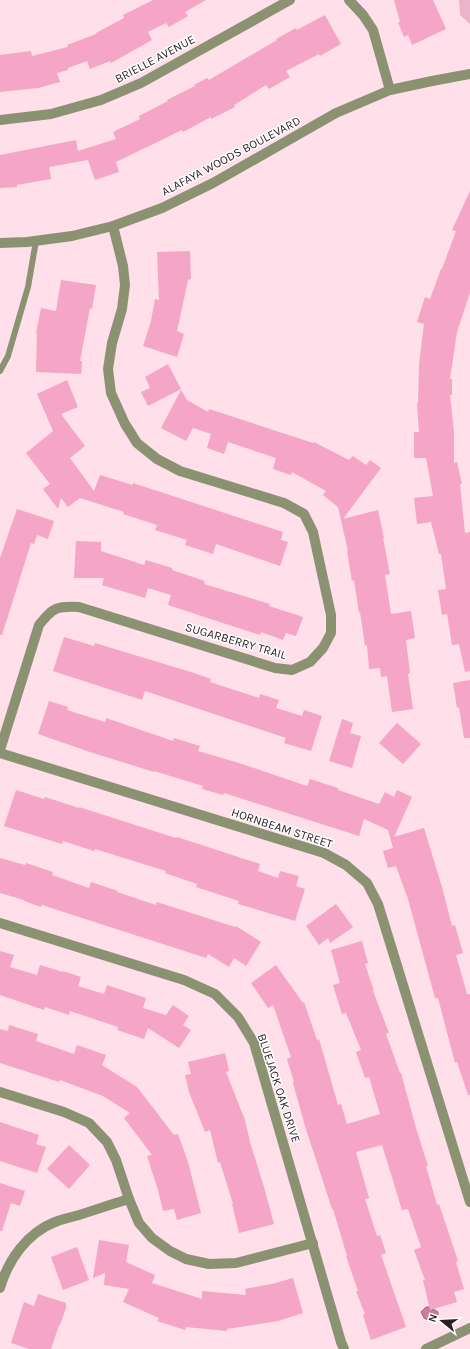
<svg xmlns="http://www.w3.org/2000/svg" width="470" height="1349" viewBox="0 0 470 1349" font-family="Karla,sans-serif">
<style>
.green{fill:#ebb4c9}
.water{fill:#cb7f9e;stroke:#9a6279}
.building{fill:#f5a5c5}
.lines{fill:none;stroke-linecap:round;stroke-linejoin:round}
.service{stroke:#8b9272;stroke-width:6}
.minor{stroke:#8b9272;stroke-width:10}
.tertiary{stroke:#8b9272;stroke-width:10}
.labels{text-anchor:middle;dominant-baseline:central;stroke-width:3;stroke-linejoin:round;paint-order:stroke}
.street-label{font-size:12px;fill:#291e22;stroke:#fff}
</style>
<rect width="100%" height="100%" fill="#fedfea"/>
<path class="green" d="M459,0H470V24L460,15Z"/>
<path class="water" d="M426,1307H430L438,1312V1316L430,1321L424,1318L421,1312Z"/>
<g class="building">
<path d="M153,0H206L185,12L188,16L169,27L166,23L148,32L152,40L111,63L110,61L90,69L87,61L68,68V70L57,73L60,82L38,88L0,92V55L31,51L32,56L68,47L67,45L96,34V33L124,18L123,15Z"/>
<path d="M394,0H433L446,29L412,45L408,35L404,37L398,22H400Z"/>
<path d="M325,15L341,44L320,56L319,54L286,71L290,77L269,89L266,85L234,105L235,107L211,119V117L183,132L182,130L116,162L119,172L95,180L88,160L49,167L51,179L17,185V187L0,188V155L76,140L78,151L116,139L113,132L140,119L139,116L168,101L167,100L195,86L194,85L207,78L209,80L277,40L276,39L296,28L297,30Z"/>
<path d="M470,191V293L457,332L450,379H452V395H450L454,432V463L457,462L462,484H460L465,533L470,532V671L465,672L459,644L452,645L447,614L442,615L438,590L446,589L441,554H439L431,522L417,524L414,498L433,496L426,458H414V432H419L417,403H418L419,364L424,324L417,322L425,297L430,299L441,269H442L456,231L452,230Z"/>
<path d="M190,251L191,279L188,280L177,331L184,334L177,357L143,346L151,321L155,299L159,300L157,252Z"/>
<path d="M61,280L96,285L92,309L90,308L80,361H82L81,374L36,372L37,333H36L41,308L56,311Z"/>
<path d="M168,364L181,389L148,406L141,392L150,388L145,377Z"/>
<path d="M67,380L78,407L61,414L85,446L70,458L94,491L100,475L133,485V483L283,532L281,540L288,542L280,566L216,544L213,554L185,545L187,540L155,530L157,525L123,514L124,512L80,498L68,507L61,498L58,509L43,489L50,484L26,453L53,431L37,394Z"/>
<path d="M181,390L187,400L208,412L209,409L313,443L314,442L349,460L353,456L366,465L370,460L381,468L343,519L378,510L384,538H383L390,574L385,575L391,614L411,611L415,638L406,640L410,673L408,674L413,709L392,712L387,676L381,677L380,668L369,669L367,645L365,646L360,612L359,613L354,580L352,581L347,551H348L338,507L323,495L326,491L292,472L291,475L273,469L276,458L228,442L224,454L207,448L211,434L193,428L186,441L161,428Z"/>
<path d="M17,509L54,521L48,539L37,535L34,544L31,543L2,635H0V558Z"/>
<path d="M76,541L101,542V551L144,565L146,560L172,568V570L205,581L204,584L270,604L269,606L303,617L296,636L286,633L283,640L261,632L260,635L232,626L168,605L171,595L148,588L145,598L102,585L104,578H74Z"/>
<path d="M64,637L94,646L95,643L194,673L211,679L210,682L259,698L260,694L279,700L276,708L302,716L304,710L322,716L311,751L284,743L286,738L145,691L142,700L53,671Z"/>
<path d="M470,680V738H464L459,707L457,708L453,683Z"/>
<path d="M49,701L68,707L67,710L105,722L106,718L173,741L174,738L200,746L198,751L239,763L307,786L310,779L338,788V790L379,804L385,792L394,797L397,790L412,797L394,837L424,828L442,887L452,926L455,925L463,953L456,955L467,994H470V1095H468L457,1062L455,1063L438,998H435L408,899L396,866L388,868L383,851L393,848L388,830L364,819L359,836L224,793L223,795L202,789L203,786L154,771V772L90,752L38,734Z"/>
<path d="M342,719L353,723L350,733L361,736L352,768L329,761Z"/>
<path d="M397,723L421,744L403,764L379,743Z"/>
<path d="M16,790L44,799L45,797L79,808V807L176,838L177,837L260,864L258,871L278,878L280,871L299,876L296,886L305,889L295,921L238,904L239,901L196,887L197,884L165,873L166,871L95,849L94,851L63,841L62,844L4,826Z"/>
<path d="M0,858L25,865L26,863L53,872L52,875L89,888L91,882L118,891L117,892L156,905L157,902L235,927L236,926L261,942L246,966L234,958L229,967L208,954L206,958L42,905L41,907L24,901V900L0,893Z"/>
<path d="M336,904L353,927L330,943L328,938L319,945L306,926Z"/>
<path d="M362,941L368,963L365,964L374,991H373L389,1033L386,1034L400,1073H401L416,1128L428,1166H426L437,1205L439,1204L458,1261L456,1262L464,1289L454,1292L457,1302L430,1310L423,1280H425L414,1250L421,1247L408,1209L402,1210L382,1145L356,1152L369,1198L365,1199L377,1236L380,1235L386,1253L381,1255L406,1327L371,1340L363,1315L365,1314L356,1291H358L346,1256H347L333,1209H332L305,1126L293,1083L294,1082L287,1059L291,1057L273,1005L268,1008L251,983L276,965L303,1003L304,1002L317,1040L319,1039L338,1105L341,1104L347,1124L380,1114L369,1077L365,1078L356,1052L361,1050L346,1013L342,1014L333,985L340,983L331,950Z"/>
<path d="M0,951L14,955L10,967L37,975L40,965L63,972V971L81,977L78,986L104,994L107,985L146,998L143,1008L166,1015L173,1005L189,1016L183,1025L191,1030L179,1048L148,1028L144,1039L117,1030L118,1027L70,1011L69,1015L45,1007L44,1010L0,995Z"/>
<path d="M9,1025L38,1034L36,1041L74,1054L77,1045L106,1055L102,1065L137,1087L174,1135L178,1134L188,1162L201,1213L177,1220L174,1209L163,1211L158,1190L147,1156L152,1155L124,1118L130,1113L103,1096L60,1080L59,1082L0,1063V1029L8,1031Z"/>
<path d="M225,1053L229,1071L226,1072L245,1120L250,1142L264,1187L274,1224L239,1233L232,1204H233L220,1162L218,1163L210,1130L205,1132L189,1092L185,1075L191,1074L188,1062Z"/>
<path d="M0,1122L39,1135L36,1144L46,1147L37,1173L0,1161Z"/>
<path d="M69,1145L90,1165L69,1189L47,1169Z"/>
<path d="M0,1183L25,1191L20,1206L11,1203L2,1231H0Z"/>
<path d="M99,1240L129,1245L126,1262L155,1275L152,1283L202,1299V1291L246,1295L245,1289L272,1284L293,1278L303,1313L278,1321L227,1329V1331L186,1327L185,1330L157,1321L159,1318L123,1302L129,1289L104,1285L105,1273L93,1278Z"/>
<path d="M77,1247L89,1280L63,1290L51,1257Z"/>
<path d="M38,1294L66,1303V1308L60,1325H59L51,1349H29L11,1343L24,1302L34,1306Z"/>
</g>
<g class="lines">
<path class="service" d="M0,371L8,356L19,318L28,287L36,241"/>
<g class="minor">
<path d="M349,0L363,15L373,30L390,90"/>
<path d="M0,120L51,114L101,100L141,83L290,0"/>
<path d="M0,750L39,625C53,607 57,606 79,607L275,668L292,670L310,662L323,648L331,633V615L313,532L304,514L284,503L180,471L157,459L137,443L125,424L111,393L108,369L112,343L122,309L125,285L123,266L113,226"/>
<path d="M0,753L324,853L346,865L367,883L378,904L470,1202"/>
<path d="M0,923L184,980L215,994L238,1017L254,1043L341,1342L344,1349"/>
<path d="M0,1092L64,1112L89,1123L107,1142L116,1160L129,1199L139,1223L152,1238L170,1251L186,1259L209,1264L236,1263L313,1243"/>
<path d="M0,1288C8,1260 27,1233 55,1222C63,1219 71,1217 79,1215C95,1210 112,1204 129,1199"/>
<path d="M426,1349L470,1328"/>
</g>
<path class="tertiary" d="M0,243L27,242L72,236L113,226L162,208L213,183L336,113L390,90L432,81L470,74"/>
</g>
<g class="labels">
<g class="street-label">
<text transform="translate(155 59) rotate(-28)">BRIELLE AVENUE</text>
<text transform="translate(231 156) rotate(-28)">ALAFAYA WOODS BOULEVARD</text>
<text transform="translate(236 641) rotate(16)">SUGARBERRY TRAIL</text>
<text transform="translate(282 828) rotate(18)">HORNBEAM STREET</text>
<text transform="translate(279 1088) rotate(72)">BLUEJACK OAK DRIVE</text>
</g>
</g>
<g transform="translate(442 1321) rotate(288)" stroke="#ffffff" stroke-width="3" paint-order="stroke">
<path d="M0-3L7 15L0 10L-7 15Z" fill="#291e22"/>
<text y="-6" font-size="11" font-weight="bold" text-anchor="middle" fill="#291e22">N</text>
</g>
</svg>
